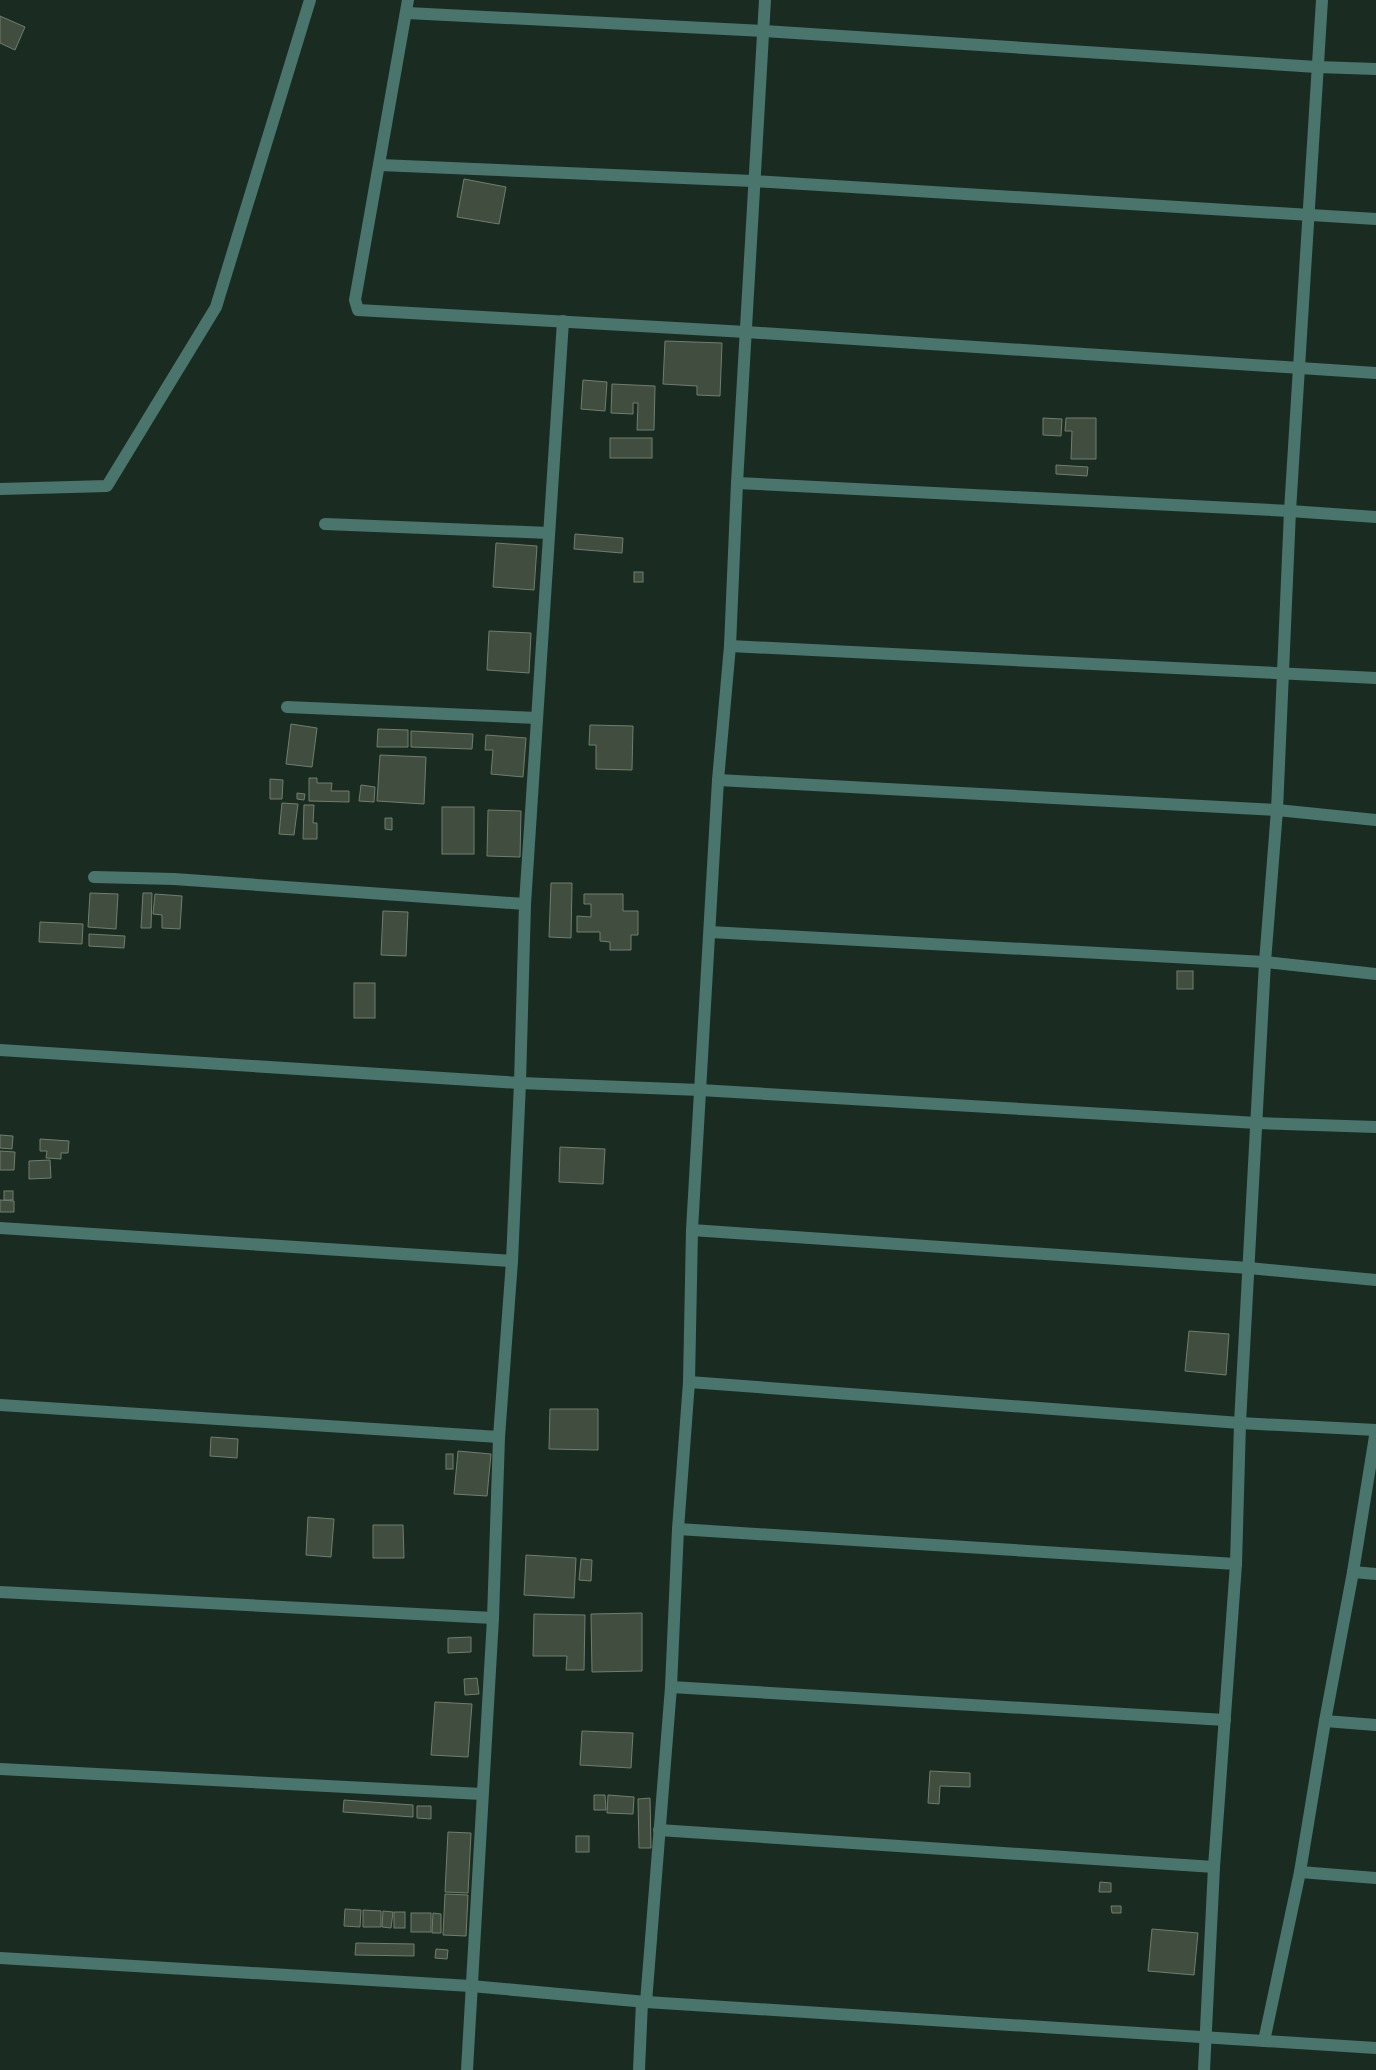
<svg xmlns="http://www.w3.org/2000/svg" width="1376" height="2070" viewBox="0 0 1376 2070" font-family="'Archivo Narrow',sans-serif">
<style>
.building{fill:#414d3e;stroke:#707e6d}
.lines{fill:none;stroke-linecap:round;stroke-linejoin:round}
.minor{stroke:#49756d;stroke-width:12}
</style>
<rect width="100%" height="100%" fill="#1a2c22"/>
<g class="building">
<path d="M0,16L25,27L15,50L0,43Z"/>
<path d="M464,179L506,187L499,224L457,217Z"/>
<path d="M665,341L722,343L720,396L697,395V386L663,384Z"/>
<path d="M583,380L607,382L605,411L581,409Z"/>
<path d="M612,384L655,386L654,430H637L638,403H633V414L611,413Z"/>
<path d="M1043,418L1062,419L1061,436L1043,435Z"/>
<path d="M1066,418H1096V459H1071L1072,431H1065Z"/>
<rect x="610" y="438" width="42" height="20"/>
<path d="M1056,465L1088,467L1087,476L1056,474Z"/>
<path d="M575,534L623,538L622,553L574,549Z"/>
<path d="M496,543L537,546L534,590L493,587Z"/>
<rect x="634" y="572" width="9" height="10"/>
<path d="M489,631L531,633L529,673L487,670Z"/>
<path d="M291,724L317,728L312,767L286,764Z"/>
<path d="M590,725L633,726L632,770L596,769V745H589Z"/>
<path d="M378,729L408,730V747H377Z"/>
<path d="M411,731L473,734L472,749L411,747Z"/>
<path d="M486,735L526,738L523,777L491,774L493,750H485Z"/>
<path d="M380,755L426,757L424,804L377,801Z"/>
<path d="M309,778H317V783H332L331,791H349V802L309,801Z"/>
<path d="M270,779L283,780L282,799H270Z"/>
<path d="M361,785L375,787L374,802L359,801Z"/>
<path d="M297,793L305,794L304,800L297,799Z"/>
<path d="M282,803L298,804L294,835L279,834Z"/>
<path d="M304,805H314L313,823H317V839H303Z"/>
<rect x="442" y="807" width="32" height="47"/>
<path d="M488,810L521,811L520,857L487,856Z"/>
<path d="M385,818H392V830L385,829Z"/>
<path d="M551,883H572L571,938L549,937Z"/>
<path d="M90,893L118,894L116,929L88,927Z"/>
<path d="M143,893H152L151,928H141Z"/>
<path d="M155,894L182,896L180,929L162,928V915L153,914Z"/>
<path d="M584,894H623V911H638V935H631V950H610V942L600,941V932H577V916L591,917V904H584Z"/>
<path d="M383,911L408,912L406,956L381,955Z"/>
<path d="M40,922L83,924L82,944L39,942Z"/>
<path d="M89,934L125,936L124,948L89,946Z"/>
<rect x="1177" y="971" width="16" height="18"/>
<rect x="354" y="983" width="21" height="35"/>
<path d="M0,1135L13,1136L12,1149L0,1148Z"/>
<path d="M40,1139L69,1141L68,1153H61V1159L46,1158L47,1151H40Z"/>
<path d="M560,1147L605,1149L603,1184L559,1182Z"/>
<path d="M0,1151L15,1152L14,1170H0Z"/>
<path d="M50,1160L51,1178L29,1179V1161Z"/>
<rect x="4" y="1191" width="9" height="9"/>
<path d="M0,1200L14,1201V1212H0Z"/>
<path d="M1189,1331L1229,1334L1226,1375L1185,1371Z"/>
<path d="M550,1409H598V1450L549,1449Z"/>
<path d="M211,1437L238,1439L237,1458L210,1456Z"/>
<path d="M458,1451L491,1454L487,1496L454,1494Z"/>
<rect x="446" y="1454" width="7" height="15"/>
<path d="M308,1517L334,1519L331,1557L306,1555Z"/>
<path d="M373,1525H403L404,1558H373Z"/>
<path d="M526,1555L576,1558L574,1598L524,1595Z"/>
<path d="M581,1559L592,1560L591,1581L579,1580Z"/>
<path d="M642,1613V1671L592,1672L591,1614Z"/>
<path d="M534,1614L585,1615L584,1670H566L567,1656H533Z"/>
<path d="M471,1637V1652L448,1653V1638Z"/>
<path d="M477,1678L479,1694L465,1695L464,1679Z"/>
<path d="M435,1702L472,1704L468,1757L431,1755Z"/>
<path d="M582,1731L633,1733L631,1768L580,1765Z"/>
<path d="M930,1771L970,1773V1787L940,1786L939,1804L928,1803Z"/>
<path d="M594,1795H605L606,1810H594Z"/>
<path d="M608,1795L634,1797L633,1814L607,1813Z"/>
<path d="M650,1798L651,1848H639L638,1799Z"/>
<path d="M344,1800L413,1805V1817L343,1812Z"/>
<path d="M417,1806H431V1819L417,1818Z"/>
<path d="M448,1832L471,1833L468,1893L445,1892Z"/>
<rect x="576" y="1836" width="13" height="16"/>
<path d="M1100,1882L1111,1883V1892H1099Z"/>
<path d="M445,1894L468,1895L466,1936L443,1935Z"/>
<path d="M1111,1906H1121V1913H1112Z"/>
<path d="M345,1909L361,1910L360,1927L344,1926Z"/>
<path d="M363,1910L381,1911V1927H363Z"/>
<path d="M383,1911L393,1912L391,1928L382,1927Z"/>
<rect x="394" y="1912" width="11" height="16"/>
<rect x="411" y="1913" width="20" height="19"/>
<path d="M433,1913L441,1914V1933H432Z"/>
<path d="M1152,1929L1198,1933L1194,1975L1148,1971Z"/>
<path d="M356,1943L414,1944V1956L355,1955Z"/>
<path d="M436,1949L448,1950L447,1959L435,1958Z"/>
</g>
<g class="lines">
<g class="minor">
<path d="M408,0L355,300L358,310L746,332L1376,373"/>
<path d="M407,13L764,31L1317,67L1376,69"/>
<path d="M380,165L753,181L1376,219"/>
<path d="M737,483L1290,511L1376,517"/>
<path d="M0,489L107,486L216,307L310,0"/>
<path d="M325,524L549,533"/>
<path d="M730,646L1376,678"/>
<path d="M287,707L537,718"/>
<path d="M718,780L1277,810L1376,820"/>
<path d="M94,877L174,879L525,904"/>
<path d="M710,932L1265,962L1376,974"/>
<path d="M0,1050L520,1083L700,1090L1257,1123L1376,1127"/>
<path d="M0,1228L512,1261"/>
<path d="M692,1230L1249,1268L1376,1280"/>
<path d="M689,1382L1240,1423L1376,1430"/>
<path d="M0,1405L499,1437"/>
<path d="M678,1529L1236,1564"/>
<path d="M1353,1572L1376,1574"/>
<path d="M0,1592L493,1618"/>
<path d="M671,1687L1225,1720"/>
<path d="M1325,1721L1376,1725"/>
<path d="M0,1769L482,1794"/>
<path d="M659,1830L1214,1867"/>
<path d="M1300,1872L1376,1878"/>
<path d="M0,1958L471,1986L646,2002L1376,2048"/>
<path d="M646,2002L671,1687L678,1529L689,1382L692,1230L718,780L730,646L737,483L765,0"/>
<path d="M1264,2041L1300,1872L1325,1721L1353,1572L1376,1430"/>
<path d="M467,2070L493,1618L499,1437L512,1261L520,1083L525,904L563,321"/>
<path d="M639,2070L642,2002"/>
<path d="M1204,2070L1214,1867L1236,1564L1240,1423L1265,962L1277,810L1290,511L1322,0"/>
</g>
</g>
</svg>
